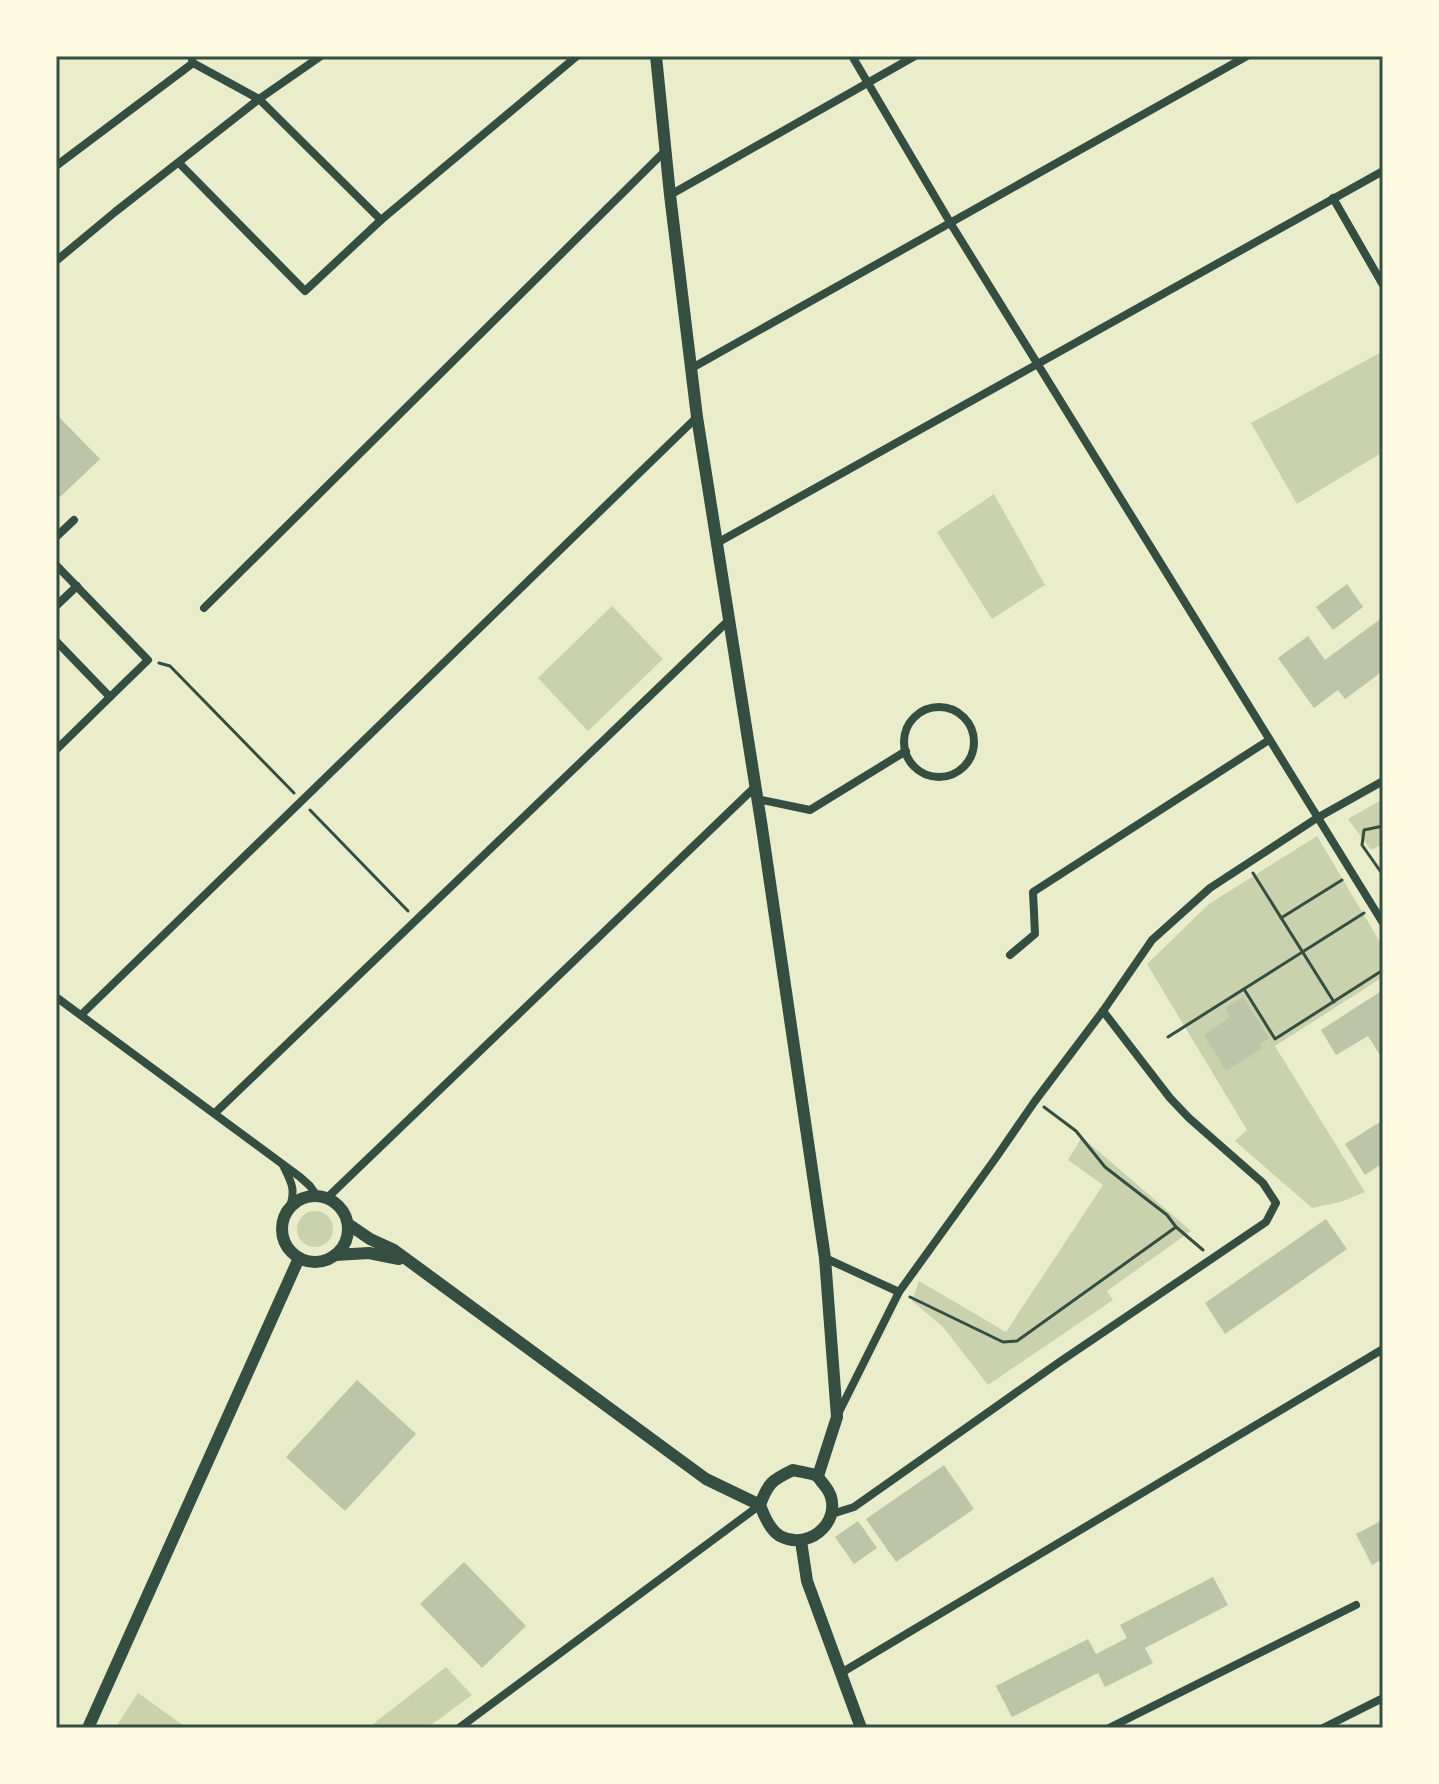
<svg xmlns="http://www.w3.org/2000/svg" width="1439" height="1784" viewBox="0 0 1439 1784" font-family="'DejaVu Sans',sans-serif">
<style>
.green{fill:#cad2ad}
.building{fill:#bcc5a7}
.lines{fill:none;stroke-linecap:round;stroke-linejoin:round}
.path{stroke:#344e41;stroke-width:3}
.service{stroke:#344e41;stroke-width:5}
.minor{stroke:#344e41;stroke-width:8}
.tertiary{stroke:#344e41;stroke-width:12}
.neatline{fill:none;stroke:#344e41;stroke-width:3}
</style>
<rect width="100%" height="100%" fill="#e9edc9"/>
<g class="green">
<path d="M1383,351V452L1297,504L1251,423Z"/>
<path d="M994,494L1045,585L992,619L937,532Z"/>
<path d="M612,606L663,659L588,731L538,678Z"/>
<path d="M1383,799V844L1371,850L1348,819Z"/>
<path d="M1317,836L1383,947V977L1275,1046L1365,1192L1340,1202L1312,1208L1235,1141L1247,1130L1147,964L1209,904Z"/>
<path d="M1082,1137L1191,1231L1107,1291L1113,1300L988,1385L943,1327L912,1301L919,1281L1006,1332L1103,1185L1068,1160Z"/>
<circle cx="315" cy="1229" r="18"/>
<path d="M446,1667L472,1695L427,1728H368Z"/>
<path d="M138,1693L187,1728H115Z"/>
</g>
<g class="building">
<path d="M56,414L100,459L60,497L56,493Z"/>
<path d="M1347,584L1363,607L1333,630L1316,607Z"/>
<path d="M1383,617V671L1345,699L1338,690L1314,708L1278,658L1308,636L1325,660Z"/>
<path d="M1383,990V1060L1368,1036L1336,1055L1321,1030Z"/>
<path d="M1243,997L1269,1038L1259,1044L1262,1048L1226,1071L1204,1035L1230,1017L1225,1008Z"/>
<path d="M1383,1120V1163L1365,1175L1345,1144Z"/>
<path d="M1326,1219L1347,1249L1225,1334L1205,1303Z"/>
<path d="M357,1380L416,1434L345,1511L286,1457Z"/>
<path d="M944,1465L974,1509L896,1562L866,1519Z"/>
<path d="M1383,1520V1559L1372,1565L1356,1534Z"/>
<path d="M858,1521L877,1548L854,1564L835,1537Z"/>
<path d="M464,1562L526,1626L482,1668L420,1604Z"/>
<path d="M1213,1577L1228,1605L1145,1648L1153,1663L1105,1687L1098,1673L1012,1717L996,1686L1088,1639L1096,1654L1127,1638L1120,1625Z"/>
</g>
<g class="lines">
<g class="path">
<path d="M159,663L170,666L294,793"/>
<path d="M310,810L408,911"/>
<path d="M1383,826L1364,830L1362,845L1383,875"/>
<path d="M1253,873L1334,1002"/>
<path d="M1281,918L1342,880"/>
<path d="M1244,989L1275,1039L1383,970"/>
<path d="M1168,1037L1364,913"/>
<path d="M1044,1107L1076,1131L1105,1167L1167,1215L1176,1227"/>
<path d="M910,1297L1003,1342L1017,1341L1176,1227L1203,1250"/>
</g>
<path class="service" d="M56,974V976"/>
<g class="minor">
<path d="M191,56L193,63L259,99L381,220"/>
<path d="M852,56L951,224L1383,923"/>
<path d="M179,163L305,291L381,220L577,56"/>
<path d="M56,166L193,63"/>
<path d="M670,195L915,56"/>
<path d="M1333,198L1383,285"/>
<path d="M56,261L115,212L259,99L321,56"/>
<path d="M692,368L1247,56"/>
<path d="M56,537L74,520"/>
<path d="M717,543L1383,171"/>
<path d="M56,565L148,660L110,697L56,641"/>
<path d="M56,606L77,586"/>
<path d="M204,608L665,151"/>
<circle cx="939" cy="742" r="35"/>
<path d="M56,750L110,697"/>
<path d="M757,799L810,810L906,751"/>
<path d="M1010,955L1035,934L1033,892L1269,740"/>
<path d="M56,997L300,1177L310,1186L317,1196"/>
<path d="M81,1015L697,417"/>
<path d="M215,1113L729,620"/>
<path d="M283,1165C291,1182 296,1188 290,1207"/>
<path d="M327,1198L755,787"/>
<path d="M825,1258L899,1292"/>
<path d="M837,1416L899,1292L995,1159L1035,1101L1103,1011L1152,940L1210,888L1317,818L1383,781"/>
<path d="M832,1514L854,1507L1058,1363L1266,1222L1276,1203L1263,1183L1189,1118L1170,1098L1103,1011"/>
<path d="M841,1673L1383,1349"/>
<path d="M459,1728L760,1505"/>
<path d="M1109,1728L1356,1605"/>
<path d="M1323,1728L1383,1698"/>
</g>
<g class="tertiary">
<path d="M656,56L670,195L697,417L762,828L825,1258L837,1417L818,1476"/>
<circle cx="315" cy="1229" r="33"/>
<path d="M348,1224L370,1239L394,1250L706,1479L760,1505"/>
<path d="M335,1255L369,1253L399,1259"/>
<path d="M793,1470C800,1472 811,1473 817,1476C818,1477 824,1485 825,1486C848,1515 812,1553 780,1536C770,1530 764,1516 760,1505C768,1483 772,1480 793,1470Z"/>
<path d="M801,1541L807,1581L861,1728"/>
<path d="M88,1728L299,1258"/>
</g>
</g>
<rect width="1439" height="1784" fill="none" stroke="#fefae0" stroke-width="116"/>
<rect x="58" y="58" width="1323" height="1668" class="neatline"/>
</svg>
